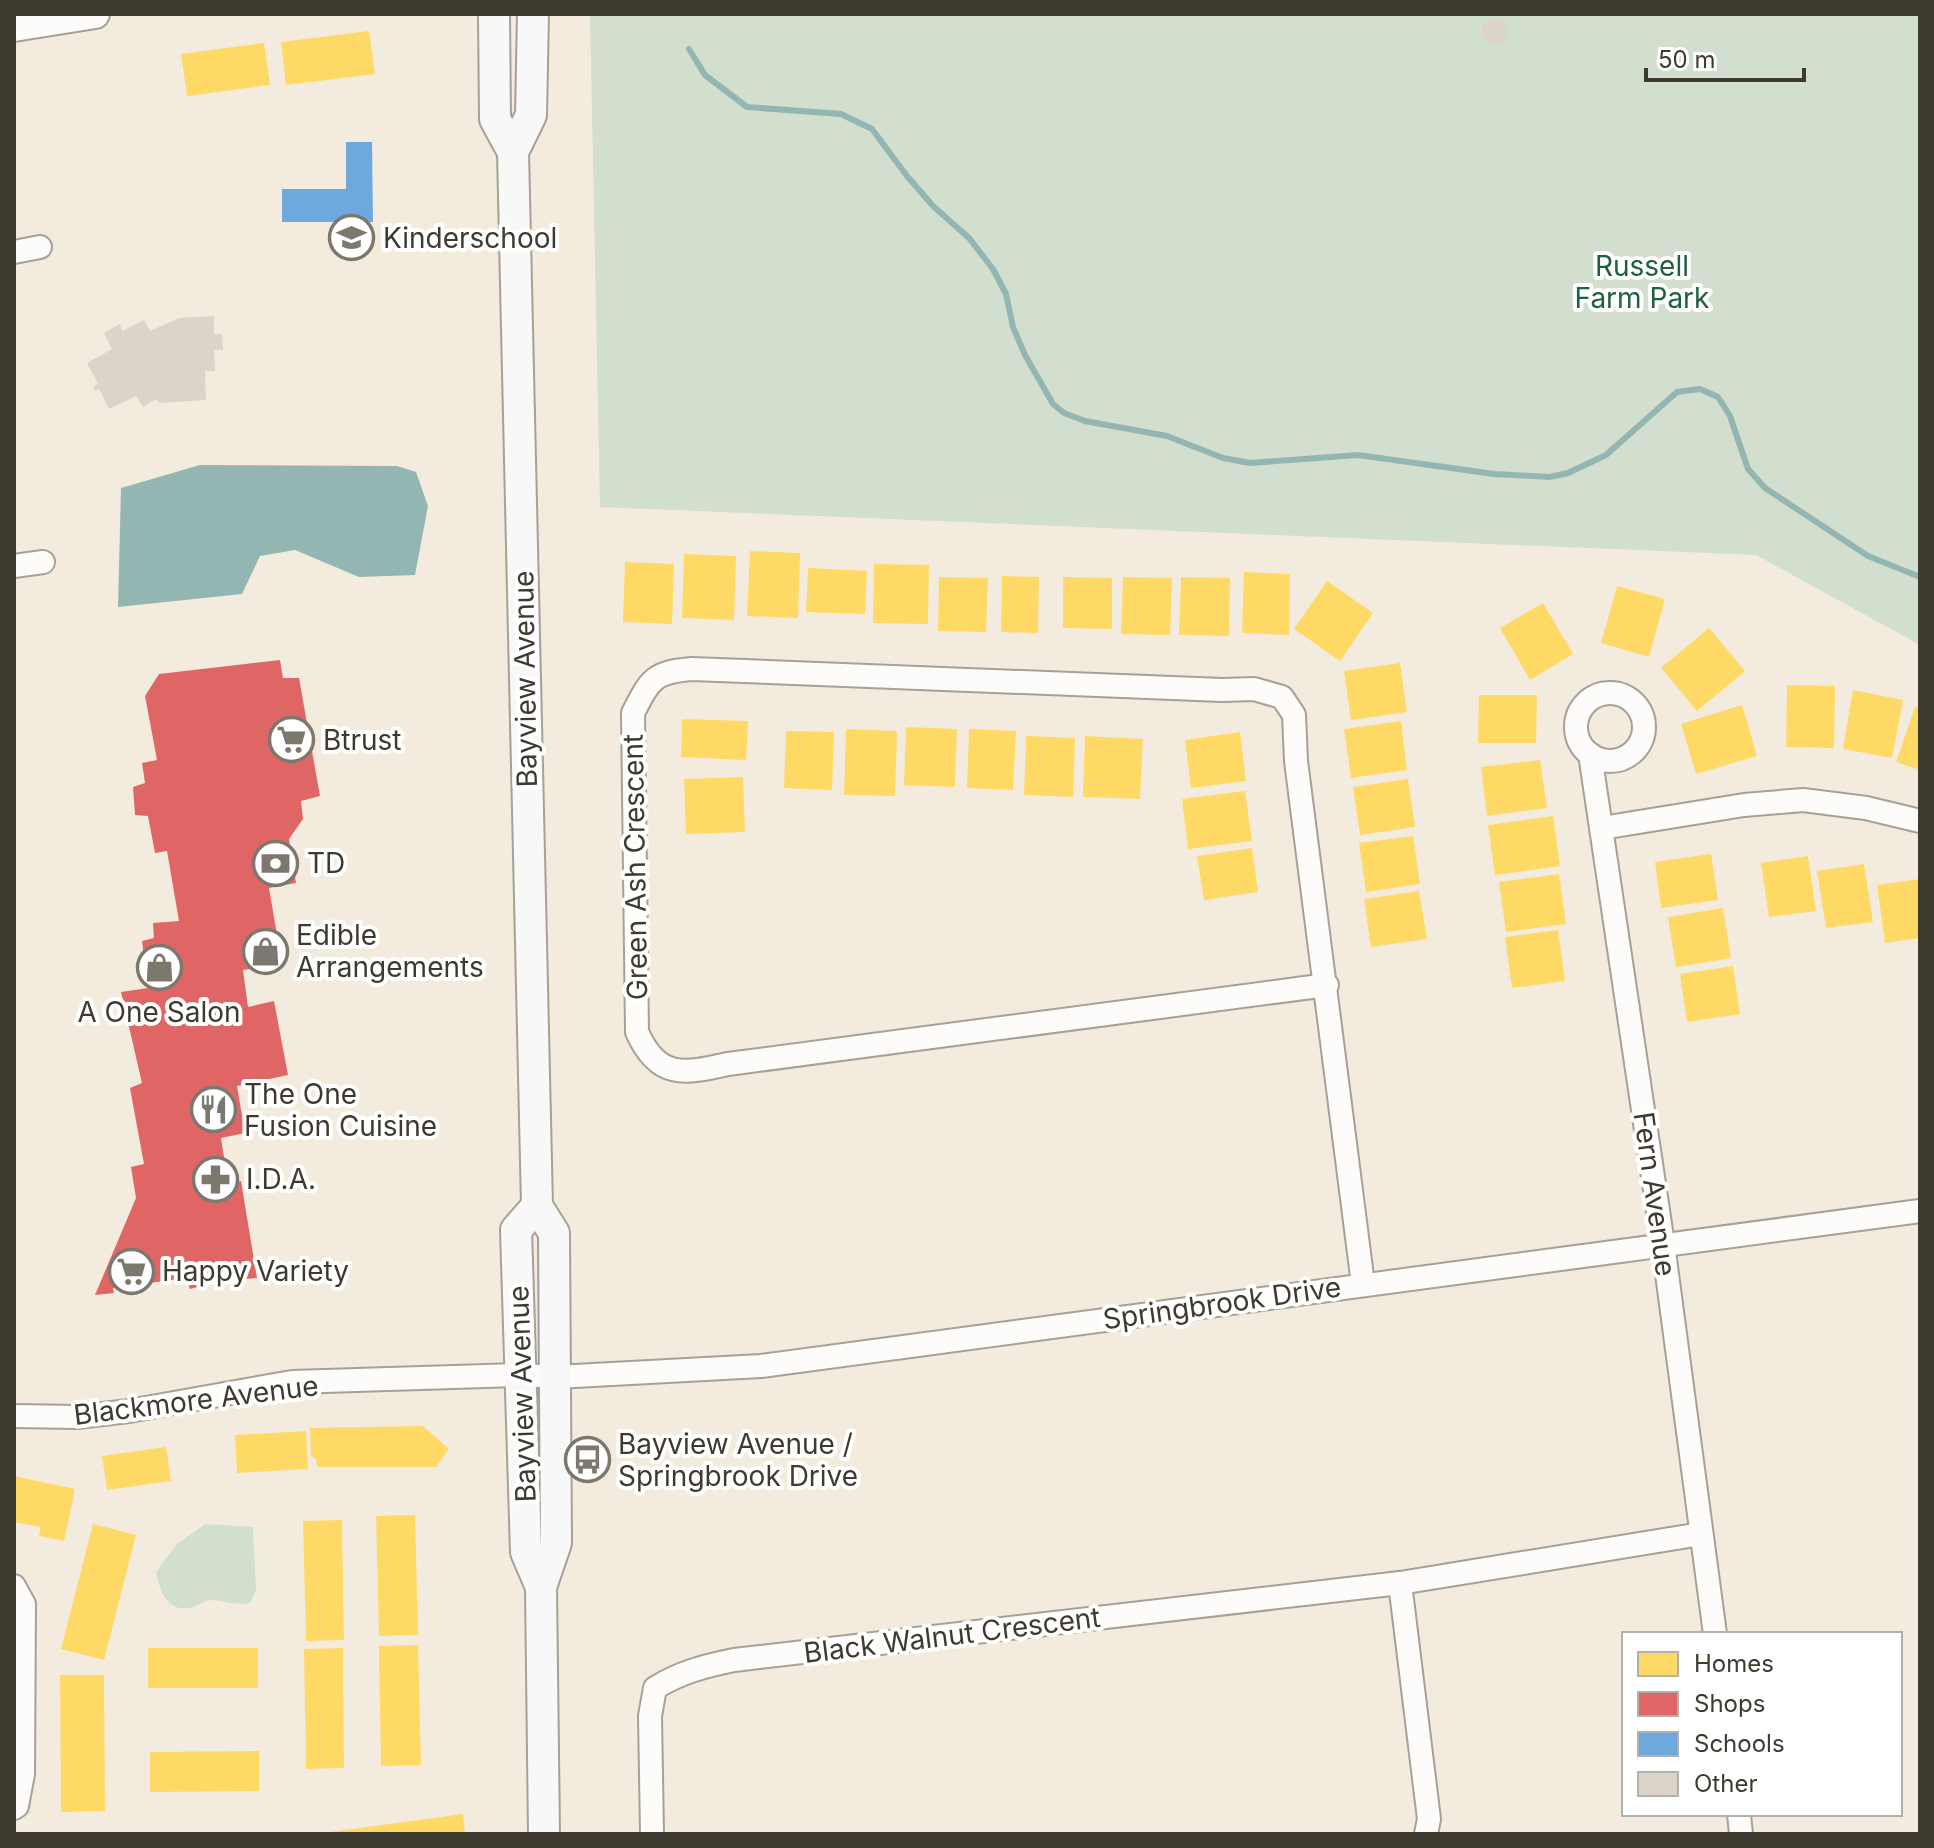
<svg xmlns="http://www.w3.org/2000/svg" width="1934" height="1848" viewBox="0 0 1934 1848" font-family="Inter,sans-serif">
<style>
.green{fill:#d2dece}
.water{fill:#93b6b2}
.homes{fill:#ffd966}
.shops{fill:#e06666}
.schools{fill:#6fa8dc}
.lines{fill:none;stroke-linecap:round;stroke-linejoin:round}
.stream{stroke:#93b6b2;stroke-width:6}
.building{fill:#dbd4c9}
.minor-casing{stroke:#a5a196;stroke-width:26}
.tertiary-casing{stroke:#a5a196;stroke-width:32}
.secondary-casing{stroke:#a5a196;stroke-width:34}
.minor{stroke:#fdfcfa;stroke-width:22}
.tertiary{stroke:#fdfcfa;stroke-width:28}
.secondary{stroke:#f9f8f8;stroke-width:30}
.labels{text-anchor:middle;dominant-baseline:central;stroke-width:8;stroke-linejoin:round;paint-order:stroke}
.poi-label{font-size:28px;fill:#3e3a30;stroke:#fff;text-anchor:start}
.park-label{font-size:28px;fill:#1f6040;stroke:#fff}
.street-label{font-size:28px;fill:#3e3a30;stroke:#fff}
</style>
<rect width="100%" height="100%" fill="#f3ecde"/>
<g class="green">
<path d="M590,14H1920V645L1756,555L600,507Z"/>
<path d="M205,1524L253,1527L256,1590L250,1603C236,1606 225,1601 211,1600C204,1600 200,1605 193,1607C167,1614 160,1591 156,1572L177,1544Z"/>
</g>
<path class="water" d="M200,465L397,466L416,472L428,506L415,575L359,577L295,550L260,556L242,594L118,607L121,488Z"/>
<g class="homes">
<path d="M369,31L375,74L286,85L281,42Z"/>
<path d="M264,43L270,85L187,96L181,54Z"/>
<path d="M750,551L800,553L798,618L747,616Z"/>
<path d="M684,554L736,556L734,620L682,618Z"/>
<path d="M625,562L674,564L672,624L623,622Z"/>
<path d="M874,564L929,565L928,624L873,623Z"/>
<path d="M808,568L867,571L865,614L806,612Z"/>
<path d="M1244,572L1290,574L1289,635L1242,633Z"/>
<path d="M1002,576L1039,577L1038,633L1001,632Z"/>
<path d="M939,577L988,578L986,632L938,631Z"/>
<path d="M1063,577L1112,578V629L1063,628Z"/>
<path d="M1123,577L1172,578L1170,635L1121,634Z"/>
<path d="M1181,577L1230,578L1229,636L1179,635Z"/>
<path d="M1327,581L1373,613L1340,661L1294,629Z"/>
<path d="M1617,586L1665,599L1649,657L1601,643Z"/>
<path d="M1543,603L1573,654L1530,680L1500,628Z"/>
<path d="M1709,628L1745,671L1697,711L1661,668Z"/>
<path d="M1400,663L1407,712L1351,720L1344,671Z"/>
<path d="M1787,685L1835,686L1834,748L1786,747Z"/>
<path d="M1853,690L1903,700L1892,758L1843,749Z"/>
<path d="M1479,695H1537L1536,743H1478Z"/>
<path d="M1742,705L1757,756L1696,774L1681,724Z"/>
<path d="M1915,707L1920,708V770L1896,762Z"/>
<path d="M682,719L748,721L746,760L681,757Z"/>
<path d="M1401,721L1407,770L1351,778L1344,729Z"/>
<path d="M906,727L957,729L955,787L904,785Z"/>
<path d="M846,729L897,731L895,796L844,795Z"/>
<path d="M969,729L1016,731L1013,790L967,788Z"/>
<path d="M786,731L834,732L832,790L784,788Z"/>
<path d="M1240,732L1246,781L1191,788L1185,740Z"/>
<path d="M1026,736L1075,738L1073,797L1024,795Z"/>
<path d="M1085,736L1143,739L1140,799L1083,797Z"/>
<path d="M1540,760L1547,808L1487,816L1481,767Z"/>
<path d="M743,777L745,832L686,834L684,779Z"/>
<path d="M1408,779L1415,827L1360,835L1353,787Z"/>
<path d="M1245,791L1252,841L1188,849L1182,799Z"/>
<path d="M1553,816L1560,866L1495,875L1488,825Z"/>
<path d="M1413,836L1420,884L1366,892L1359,843Z"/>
<path d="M1252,848L1258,892L1204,900L1197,856Z"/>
<path d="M1711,854L1718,900L1661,908L1655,862Z"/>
<path d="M1808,856L1816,911L1769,917L1761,863Z"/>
<path d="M1864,864L1873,922L1826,928L1817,871Z"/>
<path d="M1559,874L1566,924L1506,932L1499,882Z"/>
<path d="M1920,879V938L1885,943L1877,885Z"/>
<path d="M1419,891L1427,939L1371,947L1364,899Z"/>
<path d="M1723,908L1731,958L1676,967L1668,917Z"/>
<path d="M1558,930L1565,981L1512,988L1505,937Z"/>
<path d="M1733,966L1740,1014L1687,1022L1680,974Z"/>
<path d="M423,1426L449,1449L436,1467H317L316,1459L311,1455L310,1428Z"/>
<path d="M306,1431L308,1469L237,1473L235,1435Z"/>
<path d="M166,1447L171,1481L107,1490L102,1456Z"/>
<path d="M14,1476L75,1489L64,1541L39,1536L41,1527L14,1522Z"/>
<path d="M415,1515L418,1635L379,1636L376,1516Z"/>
<path d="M342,1520L344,1640L306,1641L303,1521Z"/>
<path d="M93,1524L136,1535L104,1660L61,1649Z"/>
<path d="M418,1645L421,1765L381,1766L379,1646Z"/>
<rect x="148" y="1648" width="110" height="40"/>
<path d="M343,1648L344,1768L306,1769L304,1649Z"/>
<path d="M60,1675H104L105,1811L61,1812Z"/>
<path d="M259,1751V1791L150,1792V1752Z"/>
<path d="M463,1814L465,1834H330V1832Z"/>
</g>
<path class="shops" d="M280,660L283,678H299L320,796L301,801L303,819L289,839L296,883L269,888L282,964L243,970L248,1007L274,1001L288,1075L237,1086L245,1133L221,1138L228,1183L241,1181L257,1278L245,1279L242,1269L200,1274L202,1286L190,1289L186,1278L113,1288L114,1293L95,1295L136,1198L131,1167L144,1164L130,1088L142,1083L121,992L148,988L142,941L154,938L153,923L179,921L167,851L155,853L148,816L135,815L133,787L145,783L142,763L157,760L145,696L159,674Z"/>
<path class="schools" d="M346,142H372L373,222H282V189H346Z"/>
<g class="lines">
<path class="stream" d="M689,49L705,75L747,107L841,114L872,129L907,176L933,206L969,238L993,269L1006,294L1013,327L1025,355L1053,404L1064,413L1085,421L1167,436L1223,458L1250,463L1358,455L1494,474L1550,477L1568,473L1606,455L1677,392L1700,389L1718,397L1730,416L1748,469L1765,488L1868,556L1920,577"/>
</g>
<g class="building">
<circle cx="1495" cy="31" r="13"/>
<path d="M214,316V334H222L223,350H214L215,371H205L206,400L159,403L156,399L143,407L136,396L109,409L99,389L95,391L93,386L98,384L87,363L112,349L104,333L120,324L122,331L144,320L150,331L179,318Z"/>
</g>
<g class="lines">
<defs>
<g id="minor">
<path d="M14,252L40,247"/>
<path d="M14,566L43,562"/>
<circle cx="1610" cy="727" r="34"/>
<path d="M1590,754L1663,1244L1715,1634"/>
<path d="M1602,828L1744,805L1803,800L1866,808L1920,821"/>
<path d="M1327,985L728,1064C683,1074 658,1079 637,1032L633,713C650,680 653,672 692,669L1222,690L1254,689L1282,697L1294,715L1296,761L1363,1284"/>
<path d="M14,1416L77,1417L129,1411L292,1382L522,1375L556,1377L761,1366L1920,1211"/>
<path d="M1400,1583L1429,1819L1426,1834"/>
<path d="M14,1586L24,1604L23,1774L17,1806L14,1808"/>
<path d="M1739,1814L1741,1834"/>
<path d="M652,1834L650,1716L655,1688C681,1672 705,1666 734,1660L1400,1583L1701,1534"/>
</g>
<path id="tertiary" d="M14,27L95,14"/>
<g id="secondary">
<path d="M494,14L495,119L513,152L537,1206L554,1233L556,1543L541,1587L544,1834"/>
<path d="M513,152L531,115L533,14"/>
<path d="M537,1206L516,1230L526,1552L541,1587"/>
</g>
</defs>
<use href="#minor" class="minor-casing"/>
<use href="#tertiary" class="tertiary-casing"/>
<use href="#secondary" class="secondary-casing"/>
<use href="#minor" class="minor"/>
<use href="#tertiary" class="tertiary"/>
<use href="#secondary" class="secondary"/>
</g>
<defs>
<symbol id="school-ring" viewBox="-11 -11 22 22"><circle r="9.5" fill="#fff" stroke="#7d786d" stroke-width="1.5"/><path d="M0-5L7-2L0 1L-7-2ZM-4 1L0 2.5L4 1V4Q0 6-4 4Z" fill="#7d786d"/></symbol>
<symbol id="supermarket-ring" viewBox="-11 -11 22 22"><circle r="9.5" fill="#fff" stroke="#7d786d" stroke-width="1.5"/><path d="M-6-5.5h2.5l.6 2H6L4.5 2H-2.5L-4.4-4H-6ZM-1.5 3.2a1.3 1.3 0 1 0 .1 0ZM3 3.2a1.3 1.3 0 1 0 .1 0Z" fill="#7d786d"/></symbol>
<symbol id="bank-ring" viewBox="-11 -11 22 22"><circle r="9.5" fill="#fff" stroke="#7d786d" stroke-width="1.5"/><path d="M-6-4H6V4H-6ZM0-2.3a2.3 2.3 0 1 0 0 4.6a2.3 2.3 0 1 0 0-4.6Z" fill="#7d786d"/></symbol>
<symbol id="shop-ring" viewBox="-11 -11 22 22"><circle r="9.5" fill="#fff" stroke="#7d786d" stroke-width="1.5"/><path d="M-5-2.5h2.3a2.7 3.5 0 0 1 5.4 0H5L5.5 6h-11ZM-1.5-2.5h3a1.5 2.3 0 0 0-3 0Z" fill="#7d786d"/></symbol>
<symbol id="restaurant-ring" viewBox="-11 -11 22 22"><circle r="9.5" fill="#fff" stroke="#7d786d" stroke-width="1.5"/><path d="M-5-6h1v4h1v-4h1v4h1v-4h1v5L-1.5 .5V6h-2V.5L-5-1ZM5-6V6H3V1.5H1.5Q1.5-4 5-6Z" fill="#7d786d"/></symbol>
<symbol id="pharmacy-ring" viewBox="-11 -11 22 22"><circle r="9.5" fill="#fff" stroke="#7d786d" stroke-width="1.5"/><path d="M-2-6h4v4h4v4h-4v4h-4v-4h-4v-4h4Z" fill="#7d786d"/></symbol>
<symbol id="bus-ring" viewBox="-11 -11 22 22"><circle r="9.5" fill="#fff" stroke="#7d786d" stroke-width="1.5"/><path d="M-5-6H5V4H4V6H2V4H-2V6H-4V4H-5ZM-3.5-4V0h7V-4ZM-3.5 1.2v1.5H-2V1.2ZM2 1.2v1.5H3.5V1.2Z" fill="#7d786d"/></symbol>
</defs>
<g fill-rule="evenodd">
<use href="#school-ring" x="326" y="212" width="51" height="51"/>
<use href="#supermarket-ring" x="266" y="714" width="51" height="51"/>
<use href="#bank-ring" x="250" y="838" width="51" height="51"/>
<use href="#shop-ring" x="240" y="926" width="51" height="51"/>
<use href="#shop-ring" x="134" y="942" width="51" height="51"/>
<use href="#restaurant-ring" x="188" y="1084" width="51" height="51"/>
<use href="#pharmacy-ring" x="190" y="1154" width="51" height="51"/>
<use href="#supermarket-ring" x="106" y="1246" width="51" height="51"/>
<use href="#bus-ring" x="562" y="1434" width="51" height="51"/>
</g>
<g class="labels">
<g class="poi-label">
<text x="383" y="238">Kinderschool</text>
<text x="323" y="740">Btrust</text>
<text x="307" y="863">TD</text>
<text x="296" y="935">Edible<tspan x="296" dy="32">Arrangements</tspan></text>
<text x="159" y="1012" text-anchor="middle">A One Salon</text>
<text x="244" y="1094">The One<tspan x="244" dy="32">Fusion Cuisine</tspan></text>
<text x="246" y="1179">I.D.A.</text>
<text x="162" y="1271">Happy Variety</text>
<text x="618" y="1444">Bayview Avenue /<tspan x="618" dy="32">Springbrook Drive</tspan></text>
</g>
<g class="park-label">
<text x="1642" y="266">Russell<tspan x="1642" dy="32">Farm Park</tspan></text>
</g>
<g class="street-label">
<text transform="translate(525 679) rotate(-91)">Bayview Avenue</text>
<text transform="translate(635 867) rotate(-91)">Green Ash Crescent</text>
<text transform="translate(1655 1194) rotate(82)">Fern Avenue</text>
<text transform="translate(1222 1303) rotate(-8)">Springbrook Drive</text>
<text transform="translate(522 1394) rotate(-92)">Bayview Avenue</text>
<text transform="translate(196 1400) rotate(-7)">Blackmore Avenue</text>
<text transform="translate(952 1635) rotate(-7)">Black Walnut Crescent</text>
</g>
</g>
<rect width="1934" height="1848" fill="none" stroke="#3e3a30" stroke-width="32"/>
<rect x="1622" y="1632" width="280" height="184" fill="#ffffff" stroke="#b2b0ac" stroke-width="2"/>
<rect x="1638" y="1652" width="40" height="24" fill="#ffd966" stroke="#b2b0ac" stroke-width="2"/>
<text x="1694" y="1672" font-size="24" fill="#3e3a30">Homes</text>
<rect x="1638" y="1692" width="40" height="24" fill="#e06666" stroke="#b2b0ac" stroke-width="2"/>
<text x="1694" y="1712" font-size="24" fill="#3e3a30">Shops</text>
<rect x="1638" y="1732" width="40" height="24" fill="#6fa8dc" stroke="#b2b0ac" stroke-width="2"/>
<text x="1694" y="1752" font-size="24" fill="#3e3a30">Schools</text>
<rect x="1638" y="1772" width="40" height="24" fill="#dbd4c9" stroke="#b2b0ac" stroke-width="2"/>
<text x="1694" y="1792" font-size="24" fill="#3e3a30">Other</text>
<path d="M1646 68v12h158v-12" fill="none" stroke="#3e3a30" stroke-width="4"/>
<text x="1658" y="68" font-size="24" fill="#3e3a30" stroke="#ffffff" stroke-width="6" paint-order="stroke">50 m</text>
</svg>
